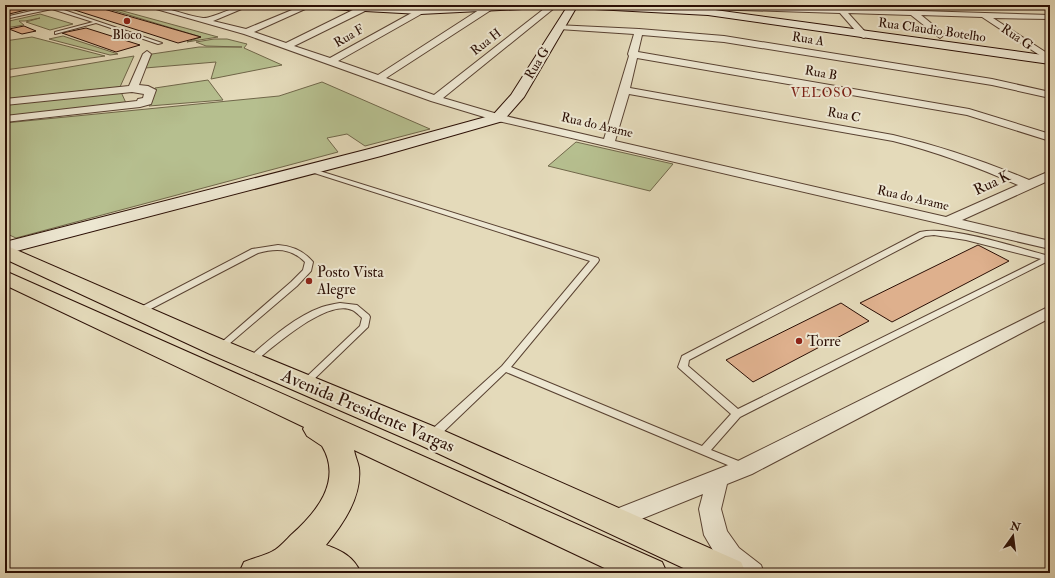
<svg xmlns="http://www.w3.org/2000/svg" width="1055" height="578" viewBox="0 0 1055 578" font-family="'IM FELL Double Pica',serif">
<style>
.green{fill:#b6bf8f;stroke:#70674a}
.building{fill:#deb08d;stroke:#2b0f05}
.lines{fill:none;stroke-linecap:round;stroke-linejoin:round}
.lane-casing{stroke:#594232;stroke-width:2}
.street-casing{stroke:#594232;stroke-width:2}
.secondary-casing{stroke:#2b0f05;stroke-width:2}
.primary-casing{stroke:#2b0f05;stroke-width:2}
.lane{fill:#ede7d2;fill-rule:evenodd}
.street{fill:#ede7d2;fill-rule:evenodd}
.secondary{fill:#ede7d2;fill-rule:evenodd}
.primary{fill:#e4daba;fill-rule:evenodd}
.poi-dot{fill:#8f2418;stroke:#ede7d2;stroke-width:1.5}
.labels{text-anchor:middle;dominant-baseline:central;stroke-width:4;stroke-linejoin:round;paint-order:stroke}
.far-street-label{font-size:13px;fill:#2b0f05;stroke:#ede7d2}
.far-poi-label{font-size:13px;fill:#2b0f05;stroke:#ede7d2}
.far-neighbourhood-label{font-size:13px;letter-spacing:1px;fill:#7a1f14;stroke:#ede7d2}
.street-label{font-size:15px;fill:#2b0f05;stroke:#ede7d2}
.poi-label{font-size:15px;fill:#2b0f05;stroke:#ede7d2;text-anchor:start}
.near-street-label{font-size:18px;fill:#2b0f05;stroke:#ede7d2}
</style>
<rect width="100%" height="100%" fill="#e4daba"/>
<filter id="stains"><feTurbulence type="fractalNoise" baseFrequency=".005" numOctaves="4"/><feColorMatrix values="0 0 0 0 .2 0 0 0 0 .09 0 0 0 0 .02 0 0 0 .5 -.17"/></filter>
<radialGradient id="worn" r=".72"><stop offset=".6" stop-color="#630" stop-opacity="0"/><stop offset="1" stop-color="#630" stop-opacity=".3"/></radialGradient>
<g class="green">
<path d="M96,5H101L218,37L187,42L201,37Z"/>
<path d="M40,14L73,24L50,30L26,22L40,18L25,21H19L24,25L5,28V22Z"/>
<path d="M63,36L118,54L110,55L49,39Z"/>
<path d="M32,37L105,56L5,70V41Z"/>
<path d="M214,39H227L247,44L244,48L282,65L211,79L216,62L145,68L152,54L199,47H242L206,46L196,42Z"/>
<path d="M134,56L120,87L5,99V78Z"/>
<path d="M208,80L223,100L149,106L155,88Z"/>
<path d="M322,82L430,129L365,146L347,134L327,138L338,152L16,238L5,233V123L279,96Z"/>
<path d="M121,92L126,103L5,117V104Z"/>
<path d="M576,142L673,164L650,191L548,166Z"/>
</g>
<g class="building">
<path d="M5,5H20L30,9L5,15Z"/>
<path d="M59,5H90L201,37L178,43Z"/>
<path d="M24,26L36,31L22,34L9,29Z"/>
<path d="M86,28L140,45L116,52L62,33Z"/>
<path d="M978,245L1009,261L892,322L860,303Z"/>
<path d="M841,303L869,321L753,382L726,360Z"/>
</g>
<g class="lines">
<defs>
<g id="lane">
<path d="M43,5H49L162,43L158,44L96,23L55,34V32L93,22L52,9L5,19V17L49,7Z"/>
<path d="M310,168L598,258L599,260L598,262L511,367L702,446L731,414L680,369L678,367L682,356L920,232C952,225 1017,248 1050,256V260L740,417L711,450L746,464L747,467L746,470L742,471L506,372L436,439L432,440L428,439L427,436L428,433L502,366L590,261L308,171L307,170ZM934,235L966,240L1041,259L738,409L688,366L689,360L925,236Z"/>
<path d="M278,245C292,246 304,251 313,262L311,271L297,286L222,350H216L215,348L291,282L303,270L305,262C291,248 276,248 258,253L143,313L140,314L136,311L137,309L252,249Z"/>
<path d="M340,303L357,305L369,315L370,317L368,327L308,385H302L300,383L360,326L362,318C359,315 355,311 352,310C327,298 272,348 253,363H247L245,361L247,359C269,340 294,317 322,307C328,305 334,304 340,303Z"/>
</g>
<g id="street">
<path d="M142,5C164,5 182,15 203,18C212,19 235,5 251,5L213,21L246,29L304,5H314L254,32L286,43L359,7H365V11L294,46L330,58L417,10L419,5H427L423,13L338,61L378,75L485,6H491V10L386,78L434,95L549,5H558L443,98L501,115L604,139L629,56L628,54L634,34L559,29L555,27L556,25L639,29L724,36L992,79L1050,92V98L992,85L724,42L642,35L638,52L969,109L1050,134V141L967,115L637,58L630,88L893,135C940,146 984,161 1029,180L1050,171V180L962,220L1050,241V249L494,120L431,101L244,34ZM629,94L893,141C937,152 977,167 1018,185L946,217L615,141Z"/>
<path d="M643,5H723L1050,15V19L993,18L1050,55V62L982,17L921,15L943,33L944,35L940,38L911,15L848,13L868,35L864,38L861,37L840,13L647,7Z"/>
<path d="M147,51L151,54L139,85L148,86L156,90L151,104L140,107L5,122V116L137,101L138,99L143,98L144,94L132,92L5,105V99L129,86L143,54Z"/>
<path d="M1050,306V318L752,474L727,484L721,509L727,531L739,548L761,565L764,573H733L721,564L704,535L699,509L703,494L614,530L606,527L603,520L606,513L736,462Z"/>
</g>
<g id="secondary">
<path d="M305,5H367L420,8L478,5H546L541,8L420,14L310,8Z"/>
<path d="M566,5H632L708,9L1050,56V64L708,15L576,8L524,97L503,121L381,156L5,254V242L369,149L493,115L511,95L567,7Z"/>
</g>
<g id="primary">
<path d="M5,245L228,342L440,429L741,562L746,573H694L420,445L210,354L5,259Z"/>
<path d="M5,271L662,562L667,573H615L354,450C355,456 358,462 359,468C362,497 343,524 326,545C342,551 353,556 361,573H239L244,562C253,558 264,556 273,551C279,548 286,540 291,535C316,513 343,481 322,446L307,436L303,429L304,427L5,285Z"/>
</g>
</defs>
<use href="#lane" class="lane-casing"/>
<use href="#street" class="street-casing"/>
<use href="#secondary" class="secondary-casing"/>
<use href="#primary" class="primary-casing"/>
<use href="#lane" class="lane"/>
<use href="#street" class="street"/>
<use href="#secondary" class="secondary"/>
<use href="#primary" class="primary"/>
</g>
<g class="poi-dot">
<circle cx="127" cy="21" r="4"/>
<circle cx="309" cy="281" r="4"/>
<circle cx="799" cy="341" r="4"/>
</g>
<g class="labels">
<g class="far-street-label">
<text transform="translate(932 30) rotate(8)">Rua Claudio Botelho</text>
<text transform="translate(349 36) rotate(-30)">Rua F</text>
<text transform="translate(1017 37) rotate(34)">Rua G</text>
<text transform="translate(808 39) rotate(9)">Rua A</text>
<text transform="translate(486 42) rotate(-38)">Rua H</text>
<text transform="translate(537 63) rotate(-59)">Rua G</text>
<text transform="translate(821 73) rotate(10)">Rua B</text>
<text transform="translate(844 115) rotate(11)">Rua C</text>
<text transform="translate(597 125) rotate(13)">Rua do Arame</text>
<text transform="translate(913 198) rotate(13)">Rua do Arame</text>
</g>
<g class="far-poi-label">
<text x="127" y="35">Bloco</text>
</g>
<g class="far-neighbourhood-label">
<text x="822" y="93">VELOSO</text>
</g>
<g class="street-label">
<text transform="translate(992 183) rotate(-25)">Rua K</text>
</g>
<g class="poi-label">
<text x="317" y="272">Posto Vista<tspan x="317" dy="17">Alegre</tspan></text>
<text x="807" y="341">Torre</text>
</g>
<g class="near-street-label">
<text transform="translate(368 411) rotate(23)">Avenida Presidente Vargas</text>
</g>
</g>
<rect width="1055" height="578" fill="none" stroke="#e4daba" stroke-width="20"/>
<rect x="6" y="6" width="1043" height="566" fill="none" stroke="#2b0f05" stroke-width="2"/>
<rect x="10" y="10" width="1035" height="558" fill="none" stroke="#2b0f05"/>
<g transform="translate(1013 536) rotate(14)" stroke="#ede7d2" stroke-width="3" paint-order="stroke">
<path d="M0-3L7 15L0 10L-7 15Z" fill="#2b0f05"/>
<text y="-6" font-size="11" font-weight="bold" text-anchor="middle" fill="#2b0f05">N</text>
</g>
<rect width="100%" height="100%" filter="url(#stains)"/>
<rect width="100%" height="100%" fill="url(#worn)"/>
</svg>
